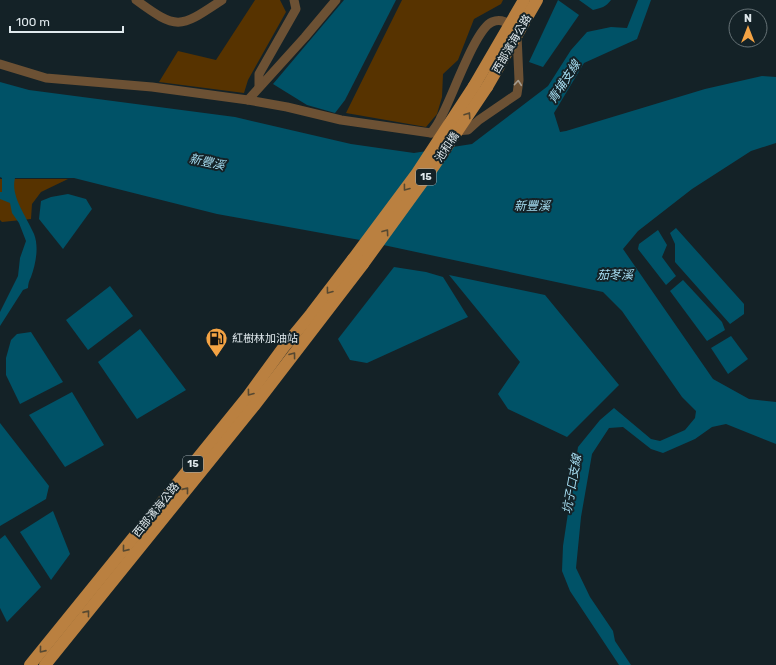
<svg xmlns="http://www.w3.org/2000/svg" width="776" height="665" viewBox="0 0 776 665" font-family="Rubik,'Noto Sans TC',sans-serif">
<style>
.green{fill:#573300}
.water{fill:#005267}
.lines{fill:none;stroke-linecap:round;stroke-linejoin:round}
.minor{stroke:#6c5134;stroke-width:9}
.major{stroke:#ba8040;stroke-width:12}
.major-bridge{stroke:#ba8040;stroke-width:12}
.oneway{stroke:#a69d90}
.oneway2{stroke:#564831}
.labels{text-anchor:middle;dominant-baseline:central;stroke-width:4;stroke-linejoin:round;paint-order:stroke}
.shield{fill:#142227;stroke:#a3adb2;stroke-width:1}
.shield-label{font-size:10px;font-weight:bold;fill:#e0e9ed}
.street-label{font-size:11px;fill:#e0e9ed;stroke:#142227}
.poi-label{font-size:11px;fill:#e0e9ed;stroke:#142227;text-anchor:start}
.water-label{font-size:12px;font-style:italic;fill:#a6ddf1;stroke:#142227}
</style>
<rect width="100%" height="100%" fill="#142227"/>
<g class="green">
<path d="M255,0H280L286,12L248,80L244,93L159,82L178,51L216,60Z"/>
<path d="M402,0H503L501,4L474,19L458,60L443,74L442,97L437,114L426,127L346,113Z"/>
<path d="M0,179H68L41,192L32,204L31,219L2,222L0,220Z"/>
</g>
<g class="water">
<path d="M344,0H396L345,100L335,113L307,105L273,84Z"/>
<path d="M558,0L579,15L543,67L529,62Z"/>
<path d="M579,0H611C606,7 601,8 593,10Z"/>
<path d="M638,0H651L637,39L584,63L554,113L560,132L566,131L705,89L762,76L776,77V143L751,151L692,189L638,231L623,249L713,379L749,399L776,402V444L726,424L712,427L695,439L663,453L651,449L623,427L609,428L592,454L581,517L576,568L590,597L613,631L615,641L631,665H619L570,591L562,571L563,546L578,447L600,420L614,408L651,439L660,441L685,430L695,418L696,411L682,397L622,311L603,292L360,240L217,214L74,178H15C10,196 27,217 34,234C39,247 36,263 31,277C29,281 28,284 28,288L23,290L0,326V312L18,276L20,258L26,241L19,223L12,213L10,203L0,199V192H2V178L0,177V82L29,90L235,117L351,144L414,153L472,144L548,86L571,50L587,32L611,27L627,28Z"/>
<path d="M68,194L86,199L92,209L63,249L39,219L41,201L51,197Z"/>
<path d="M676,228L744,304V314L730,324L675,262V244L670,233Z"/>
<path d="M658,230L667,245L662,257L676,276L666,285L638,249L639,244Z"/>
<path d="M394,267L426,272L443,277L468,317L367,363L350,360L338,339Z"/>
<path d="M449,275L545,295L619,385L567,437L508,409L498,394L520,362Z"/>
<path d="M683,280L722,322L725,330L707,341L670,291Z"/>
<path d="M110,286L133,316L88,350L66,320Z"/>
<path d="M140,329L186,390L137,419L98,362Z"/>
<path d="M31,332L63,382L20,404L6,375V358L11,340L17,334Z"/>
<path d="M731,336L748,359L728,374L711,348Z"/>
<path d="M72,392L104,445L65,467L29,415Z"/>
<path d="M0,423L49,486L46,499L0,526Z"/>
<path d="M53,511L70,554L51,580L20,532Z"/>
<path d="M5,535L41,587L7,622L0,608V539Z"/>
</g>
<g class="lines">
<g class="minor">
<path d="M136,0C178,31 180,28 222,0"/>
<path d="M0,64L46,78L152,87L248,100L305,37L336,0"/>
<path d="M259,87V74L296,9L294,0"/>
<path d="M248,100L287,107L341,120L431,133L468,130L479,120L517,94L519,80L517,35"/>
<path d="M431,133C435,128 439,123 441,117C452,98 475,29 492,22C499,19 504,21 510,24"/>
</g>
<g class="major">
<path d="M474,86L524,0"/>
<path d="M487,87L537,0"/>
<path d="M30,665L248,396L283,348L311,314L353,259"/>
<path d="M45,665L254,406L363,264"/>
</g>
<g class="major-bridge">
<path d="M353,259L417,173L474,86"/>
<path d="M363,264L434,166L487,87"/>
</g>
</g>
<defs><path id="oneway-chevron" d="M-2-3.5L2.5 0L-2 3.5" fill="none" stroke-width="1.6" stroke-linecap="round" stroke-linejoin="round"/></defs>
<use class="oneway" href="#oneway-chevron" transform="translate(518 83) rotate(-85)"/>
<g class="oneway2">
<use href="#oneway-chevron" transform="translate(468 115) rotate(-56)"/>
<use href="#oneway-chevron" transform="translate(406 188) rotate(127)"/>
<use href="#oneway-chevron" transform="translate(386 232) rotate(-54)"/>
<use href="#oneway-chevron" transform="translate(329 291) rotate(127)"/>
<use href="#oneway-chevron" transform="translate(293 355) rotate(-53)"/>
<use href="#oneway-chevron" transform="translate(250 393) rotate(127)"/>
<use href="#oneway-chevron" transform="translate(186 490) rotate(-51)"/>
<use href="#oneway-chevron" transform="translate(125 549) rotate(129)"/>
<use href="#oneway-chevron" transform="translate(87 613) rotate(-51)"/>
<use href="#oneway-chevron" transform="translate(42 650) rotate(129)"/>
</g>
<defs>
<symbol id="fuel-pin" viewBox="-11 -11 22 30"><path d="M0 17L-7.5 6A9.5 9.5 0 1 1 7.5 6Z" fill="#f4a344" stroke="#142227"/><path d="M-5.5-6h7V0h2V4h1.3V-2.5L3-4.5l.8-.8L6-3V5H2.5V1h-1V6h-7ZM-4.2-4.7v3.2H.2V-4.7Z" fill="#111"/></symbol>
</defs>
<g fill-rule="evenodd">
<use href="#fuel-pin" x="204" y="326" width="25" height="34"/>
</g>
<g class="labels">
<g class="shield">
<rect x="416" y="169" width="20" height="16" rx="3"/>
<rect x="183" y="456" width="20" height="16" rx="3"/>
</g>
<g class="shield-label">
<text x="426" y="177">15</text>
<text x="193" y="464">15</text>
</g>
<g class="street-label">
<text transform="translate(512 44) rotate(-60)">西部濱海公路</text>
<text transform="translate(447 147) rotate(-56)">池和橋</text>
<text transform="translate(156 510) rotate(-51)">西部濱海公路</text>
</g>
<g class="poi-label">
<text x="232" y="338">紅樹林加油站</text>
</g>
<g class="water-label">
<text transform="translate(564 82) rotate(-57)">青埔支線</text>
<text transform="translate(207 162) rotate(12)">新豐溪</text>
<text x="532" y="206">新豐溪</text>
<text x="615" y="275">茄苳溪</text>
<text transform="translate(572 484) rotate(-80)">坑子口支線</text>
</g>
</g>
<g transform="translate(748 28)"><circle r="19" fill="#142227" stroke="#667276"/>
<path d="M0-3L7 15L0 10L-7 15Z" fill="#f4a344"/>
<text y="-6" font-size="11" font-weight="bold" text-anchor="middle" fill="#e0e9ed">N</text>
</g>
<path d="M10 26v6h113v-6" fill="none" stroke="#e0e9ed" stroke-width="2"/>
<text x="16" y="26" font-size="12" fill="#e0e9ed" stroke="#142227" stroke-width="3" paint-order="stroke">100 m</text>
</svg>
